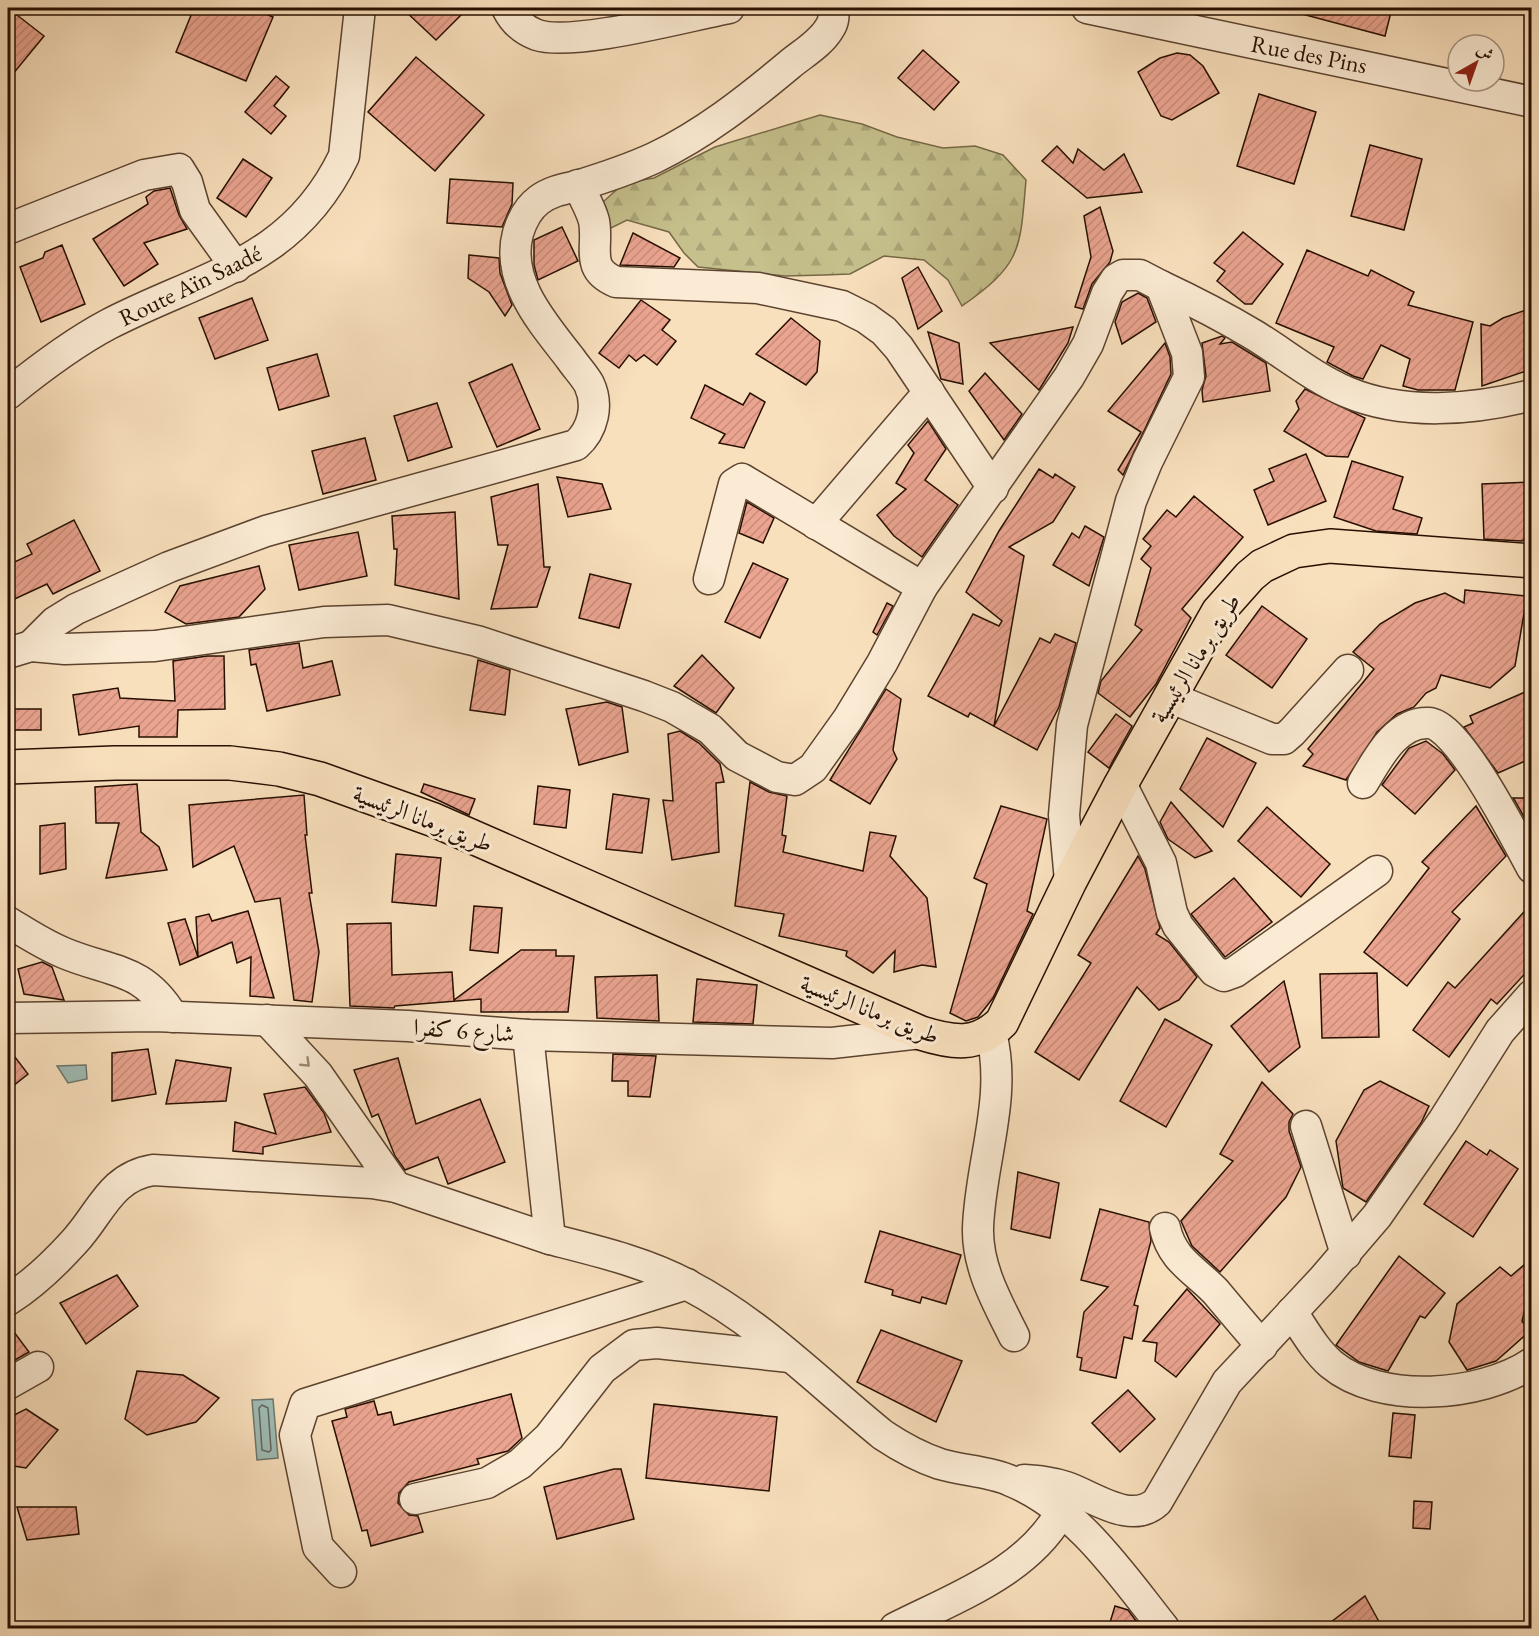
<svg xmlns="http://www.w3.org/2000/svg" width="1539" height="1636" viewBox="0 0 1539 1636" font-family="'EB Garamond',Amiri,serif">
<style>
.forest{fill:url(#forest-firs);stroke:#766846;stroke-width:1.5}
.water{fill:#9ebcb6;stroke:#6e776d;stroke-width:1.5}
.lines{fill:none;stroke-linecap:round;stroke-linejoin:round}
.shore{stroke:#62665b;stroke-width:1.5}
.building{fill:url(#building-hatch);stroke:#270f00;stroke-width:1.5}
.minor-casing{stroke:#5c432f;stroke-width:33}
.major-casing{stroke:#270f00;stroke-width:36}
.minor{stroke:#fbebd4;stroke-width:30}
.major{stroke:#f9e0bd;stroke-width:33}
.oneway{stroke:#9c8875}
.labels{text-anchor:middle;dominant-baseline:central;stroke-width:6;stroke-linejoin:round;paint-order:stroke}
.street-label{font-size:24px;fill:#270f00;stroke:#fbebd4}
</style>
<defs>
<pattern id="forest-firs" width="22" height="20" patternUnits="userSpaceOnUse" patternTransform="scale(1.5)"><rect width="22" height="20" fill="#c5c08c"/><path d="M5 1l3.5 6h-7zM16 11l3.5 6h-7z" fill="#a9a477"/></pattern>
<pattern id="building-hatch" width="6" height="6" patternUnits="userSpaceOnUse" patternTransform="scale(1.5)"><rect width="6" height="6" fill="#eaa490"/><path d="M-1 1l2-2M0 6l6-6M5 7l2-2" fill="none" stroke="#c98c7a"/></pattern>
</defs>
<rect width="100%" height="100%" fill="#f9e0bd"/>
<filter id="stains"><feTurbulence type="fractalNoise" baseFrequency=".00333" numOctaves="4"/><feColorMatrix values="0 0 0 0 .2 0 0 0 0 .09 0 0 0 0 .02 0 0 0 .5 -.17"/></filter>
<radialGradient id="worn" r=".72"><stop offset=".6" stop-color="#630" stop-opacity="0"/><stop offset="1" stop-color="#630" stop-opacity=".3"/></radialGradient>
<path class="forest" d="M820,115L862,124L897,137L943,148L975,146L1003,155L1026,180C1020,250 1022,264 962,306L948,280L924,260L884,256L850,274L824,275L785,276L698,267L684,253L669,232L627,220L601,233L603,202L624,183L654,178L715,147Z"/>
<g class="water">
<path d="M86,1065L87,1079L68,1083L57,1066Z"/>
<path d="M273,1399L278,1458L257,1460L252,1400Z"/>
</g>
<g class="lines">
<path class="shore" d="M262,1405L268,1408L271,1450L269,1452L262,1450L259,1408Z"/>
</g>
<g class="building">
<path d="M8,8L44,36L8,80Z"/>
<path d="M194,8H251L273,17L246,81L176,52Z"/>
<path d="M402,8H468L436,40Z"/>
<path d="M1299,8H1392L1385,36L1298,13Z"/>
<path d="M923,50L959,82L934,110L898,78Z"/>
<path d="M1177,53L1190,55L1203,66L1219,93L1172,120L1161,116L1138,72L1160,58Z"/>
<path d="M416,57L484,115L435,171L368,112Z"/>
<path d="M276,76L289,87L274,106L286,116L271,134L245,112Z"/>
<path d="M1259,94L1316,112L1294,184L1237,166Z"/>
<path d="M1370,145L1422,159L1404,230L1351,216Z"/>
<path d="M1057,146L1073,163L1078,149L1104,170L1124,154L1142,192L1087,198L1042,161Z"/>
<path d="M243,159L272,178L246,217L217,198Z"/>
<path d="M450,179L513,183L512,204L502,227L447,223Z"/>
<path d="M170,188L179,215L187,229L144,243L158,264L124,286L93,239L148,204L146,197L154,191Z"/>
<path d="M1100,207L1113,251L1110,262L1092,284L1083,309L1075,307L1091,257L1084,216Z"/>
<path d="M562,227L578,261L538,280L534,265V240Z"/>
<path d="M1243,232L1283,264L1252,304H1245L1217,281L1225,271L1214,263Z"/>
<path d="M633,233L680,258L674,267L620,265Z"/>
<path d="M62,245L85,304L41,322L20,267L43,258L45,252Z"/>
<path d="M1307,250L1368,276L1371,270L1414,292L1408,305L1473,322L1455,390H1418L1403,386L1410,359L1381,345L1363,379L1353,376L1327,362L1334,347L1276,323Z"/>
<path d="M469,255L499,258L500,273L512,305L505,316L489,292L468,278Z"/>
<path d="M918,267L942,311L918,329L902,278Z"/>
<path d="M1138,293L1147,298L1156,322L1122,344L1115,322L1122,302Z"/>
<path d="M252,298L268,340L215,359L199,318Z"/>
<path d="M641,300L670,320L662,330L676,341L657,365L644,355L636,361L629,355L619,368L599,353Z"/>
<path d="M1532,308V369L1482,386L1481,324L1490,326L1503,318Z"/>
<path d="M791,318L820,341L817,372L806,385L756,354Z"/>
<path d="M1073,327L1068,343L1039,390L990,343Z"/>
<path d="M928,332L959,343L963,384L941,379Z"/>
<path d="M1222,336L1225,338L1220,344L1232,342L1266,363L1270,391L1203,402L1202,390L1206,376L1202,343Z"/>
<path d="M1165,343L1170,357L1171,374L1123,475L1118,470L1141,432L1108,411Z"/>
<path d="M317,354L329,396L279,410L267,368Z"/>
<path d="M512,364L540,429L497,447L469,383Z"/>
<path d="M985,373L1022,414L1004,440L969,391Z"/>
<path d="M705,385L743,405L750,393L765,402L744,448L719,443L725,434L691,418Z"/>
<path d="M1305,389L1365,418L1348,457L1326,456L1284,431L1299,409L1296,401Z"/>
<path d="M437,403L452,447L408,461L394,416Z"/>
<path d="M928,421L946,449L925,480L958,505L922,557L894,536L877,515L906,489L896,483L914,453L908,445Z"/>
<path d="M365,438L376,480L323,494L312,451Z"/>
<path d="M1306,454L1326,501L1268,525L1254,490L1274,481L1269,469Z"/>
<path d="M1352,461L1403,477L1393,509L1422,518L1417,534L1376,531L1334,517Z"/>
<path d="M1039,469L1053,478L1055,474L1075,487L1053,522L1009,547L1024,556L994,726L1040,638L1050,643L1055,634L1076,643L1059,707L1037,750L970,713L968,717L928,696L973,614L999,626L1002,621L966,592L999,531Z"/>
<path d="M557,477L602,484L611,509L568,517Z"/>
<path d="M1532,482V532L1522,541L1484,539L1482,484Z"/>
<path d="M538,484L544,567H550L537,607L491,609L508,545H498L491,497Z"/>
<path d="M1194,496L1243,537L1182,609L1191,618L1156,684L1130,717L1098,693L1101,681L1142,630L1135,625L1151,568L1141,559L1151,546L1143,539L1167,510L1176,517Z"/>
<path d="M747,502L774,518L763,543L739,533Z"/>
<path d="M455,512L459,599L395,585L397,549H394L392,516Z"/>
<path d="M74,520L100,571L53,594L47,584L8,602V565L32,554L27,544Z"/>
<path d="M1085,526L1104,537L1089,586L1053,565L1072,533L1079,538Z"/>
<path d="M358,532L367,576L299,590L289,545Z"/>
<path d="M753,563L788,579L760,638L725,622Z"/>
<path d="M259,566L265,589L239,617L186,624L165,612L180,586Z"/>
<path d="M590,574L631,584L619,628L579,618Z"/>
<path d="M1465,590L1527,596L1515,666L1490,688L1441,675L1436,688L1426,693L1414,707L1397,714L1377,732L1346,780L1303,766L1313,754L1308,749L1374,669L1353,652L1380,624L1415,603L1445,593L1464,603Z"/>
<path d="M887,603L893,606L877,635L873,632Z"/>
<path d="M1262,606L1307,639L1272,688L1226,655Z"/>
<path d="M299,643L303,668L332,661L340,695L267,711L256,664L251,665L249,650Z"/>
<path d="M702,655L734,688L716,713L674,686Z"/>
<path d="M207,656H224L225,709L178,710L177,737H139V726L79,735L73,695L118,688L120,698L175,701L173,661Z"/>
<path d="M478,660L510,670L505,715L470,710Z"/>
<path d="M886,689L901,699L893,750L897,759L870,804L830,780Z"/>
<path d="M1532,689V758L1498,773L1464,727L1473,723L1470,716Z"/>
<path d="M607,702L622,707L628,752L579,765L566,709Z"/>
<path d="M9,709H41V730H10Z"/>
<path d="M1116,714L1132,726L1109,768L1088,752Z"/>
<path d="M680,731L699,743L720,764L724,782L716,783L719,852L672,860L663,800L673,801L668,734Z"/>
<path d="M1207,738L1256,763L1223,827L1180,789Z"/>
<path d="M1426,741L1443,754L1455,770L1415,814L1382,785L1409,748Z"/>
<path d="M750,782L769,792L787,796L782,835L786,836L783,852L863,871L870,832L896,836L890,856L927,898L936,967L922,965L894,972L895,951L873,973L846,956L847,951L779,936L784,914L735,906Z"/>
<path d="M137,784L141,832L159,847L167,870L106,878L119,823H96L95,787Z"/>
<path d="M424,784L475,799L469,815L421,792Z"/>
<path d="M538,786L570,790L566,828L534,824Z"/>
<path d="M613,794L649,799L642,853L606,849Z"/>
<path d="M304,795L307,835H305L312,893H309L319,952L312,1002L294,1000L280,898L255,902L234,846L193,867L189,805Z"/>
<path d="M1513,798H1532V831L1515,801Z"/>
<path d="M1171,802L1212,851L1195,858L1168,839L1160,822Z"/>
<path d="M1001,806L1047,819L1027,911L1033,914L993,998L978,1017L966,1021L950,1013L987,884L974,878Z"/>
<path d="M1476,806L1506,856L1452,912L1460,919L1407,986L1364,952L1429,868L1422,862Z"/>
<path d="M1267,807L1330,864L1301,897L1238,841Z"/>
<path d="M65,823L66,869L40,874V826Z"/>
<path d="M396,854L441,858L436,906L392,902Z"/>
<path d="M1138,856L1145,869L1160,928L1156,934L1169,942L1197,977L1179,1000L1159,1010L1137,987L1079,1080L1035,1052L1091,963L1078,955Z"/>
<path d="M1234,878L1272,922L1225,957L1191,914Z"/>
<path d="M1532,903V966L1497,1004L1491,999L1449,1057L1413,1030L1448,982L1455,988Z"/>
<path d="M474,906L502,908L498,953L470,950Z"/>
<path d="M248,911L255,934L274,998L250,996L251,957L237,963L232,942L198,957L196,917L209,914L212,921Z"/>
<path d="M185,919L198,957L180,965L168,923Z"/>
<path d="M391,923L392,975L452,972L454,1000L521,950H556V956H574L568,1012H481V999L395,1006L394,1008L350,1006L347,924Z"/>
<path d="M42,962L52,967L64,1000L24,994L18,969Z"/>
<path d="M1377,973L1379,1037L1322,1038L1320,974Z"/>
<path d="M657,975L659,1021L597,1018L595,977Z"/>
<path d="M697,979L757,985L753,1024L693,1022Z"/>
<path d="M1284,981L1300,1047L1269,1072L1231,1026Z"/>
<path d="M1165,1019L1212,1045L1166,1127L1120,1101Z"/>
<path d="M8,1048L28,1074L8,1090Z"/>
<path d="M148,1049L156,1094L112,1101V1053Z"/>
<path d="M613,1054L656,1056L650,1097L628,1096V1081H612Z"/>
<path d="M398,1058L416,1124L480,1099L505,1162L448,1184L438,1157L405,1170L395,1156L378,1114L372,1117L354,1070Z"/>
<path d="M176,1060L231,1068L226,1101L166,1104Z"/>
<path d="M1380,1081L1429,1106L1421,1123L1366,1202L1343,1188L1336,1141L1364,1090Z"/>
<path d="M1262,1082L1293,1114L1289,1122V1131L1301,1167L1286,1197L1220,1272L1192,1246L1181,1221L1233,1161L1220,1154Z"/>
<path d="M305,1087L324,1113L331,1132L263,1147V1154L233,1151L235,1122L276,1134L264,1094Z"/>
<path d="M1466,1141L1487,1155L1490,1150L1518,1169L1473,1237L1424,1204Z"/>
<path d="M1018,1172L1059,1183L1050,1238L1011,1229Z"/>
<path d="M1100,1209L1149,1222L1151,1241L1134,1305L1138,1306L1132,1339L1124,1337L1116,1378L1080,1370L1082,1358L1077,1357L1084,1312L1108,1287L1081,1280Z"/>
<path d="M880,1231L961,1255L946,1304L922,1297L920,1303L892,1295L893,1290L865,1282Z"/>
<path d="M1399,1256L1445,1293L1425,1318L1420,1316L1388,1371L1359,1362L1336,1345Z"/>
<path d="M1532,1258V1301L1525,1309L1522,1321L1530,1331L1496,1361L1467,1370L1449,1342L1457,1304L1500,1267L1511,1276Z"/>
<path d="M117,1275L138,1306L86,1344L60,1303Z"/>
<path d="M1187,1289L1220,1324L1176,1377L1155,1361L1157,1343L1143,1341Z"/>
<path d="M8,1324L29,1352L8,1364Z"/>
<path d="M881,1330L962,1361L936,1422L857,1382Z"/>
<path d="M137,1371L183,1375L219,1398L196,1422L147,1435L125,1419Z"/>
<path d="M1128,1390L1155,1419L1120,1452L1092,1423Z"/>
<path d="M511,1394L522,1438L508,1451L477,1459L479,1464L409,1482L399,1493L398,1503L409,1515L418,1516L423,1532L371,1546L367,1530L362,1531L332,1421L347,1417L345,1409L374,1401L378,1415L391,1412L394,1425Z"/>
<path d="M654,1404L777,1417L769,1491L646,1478Z"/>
<path d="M26,1409L58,1430L26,1468L8,1465V1418Z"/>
<path d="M1393,1413L1415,1415L1411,1458L1389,1456Z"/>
<path d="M614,1469H621L634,1519L557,1539L544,1487Z"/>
<path d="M1414,1501L1432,1502L1430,1529L1413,1528Z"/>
<path d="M17,1507H76L79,1534L27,1540Z"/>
<path d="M1365,1596L1383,1629H1322Z"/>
<path d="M1115,1606L1128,1610L1142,1629H1108Z"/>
</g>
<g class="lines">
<defs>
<g id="minor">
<path d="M507,8C513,20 523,30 537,35C573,47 687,16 729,8"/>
<path d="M1087,8L1532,102"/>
<path d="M578,185C583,196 591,209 594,221C599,247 584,269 616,282L758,288L842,306L866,318L884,331L899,348L993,488"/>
<path d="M10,228L144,175L179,169L187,182L195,210L236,267"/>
<path d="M1161,286C1193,301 1224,317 1254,335C1285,354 1314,378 1347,392C1404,416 1473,410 1532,395"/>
<path d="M8,394C40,368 73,343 109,324C204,275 293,263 344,156L360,8"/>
<path d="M816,524L929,392"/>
<path d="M709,579L734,484L742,479L922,587"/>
<path d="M31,646L55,622L76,609L169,567L266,531L576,445C593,430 599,405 589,384C584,375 576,367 570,358C543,323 505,281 518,233C522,220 528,208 539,200C551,191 564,189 577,186C603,178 630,169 654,158C704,134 747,100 789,65C802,54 820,44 829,29C834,22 834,16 833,8"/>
<path d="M8,653L31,646L65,649L155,646L324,622L388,620L477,641L644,696L672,707L710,729L737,756L777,777L795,780L813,768L848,719L882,663L922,587L1069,377L1088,344L1107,293L1116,279L1123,275H1140L1161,286L1187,353L1189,377L1147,462L1131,501L1072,725L1064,815L1070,881"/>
<path d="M1169,697L1272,739H1284L1292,732L1348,670"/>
<path d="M1363,783C1377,760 1396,721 1429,723C1459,725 1516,839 1532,868"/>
<path d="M1121,784L1161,863L1172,913L1178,926L1214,971L1224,976L1235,972L1377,871"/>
<path d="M8,922C26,933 44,945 64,953C112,973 143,967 173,1017"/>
<path d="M8,1018L154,1016L408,1026L528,1035L832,1043L921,1033"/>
<path d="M267,1020L318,1075L396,1187"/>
<path d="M991,1033C1008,1097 980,1163 978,1228C977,1267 997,1302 1014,1336"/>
<path d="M528,1035L550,1239C597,1251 645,1262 688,1285C761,1323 820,1384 883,1435C901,1447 919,1457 940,1464C963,1471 989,1471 1011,1481C1077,1508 1121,1574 1164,1628"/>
<path d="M1306,1126L1346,1254"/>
<path d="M1165,1228C1172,1260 1195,1270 1216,1292C1231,1310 1246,1328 1262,1346"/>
<path d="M8,1300C32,1285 54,1264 74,1242C101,1213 110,1177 153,1170L372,1183L396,1187L550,1239"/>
<path d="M1292,1312C1304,1330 1315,1350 1331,1364C1380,1405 1481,1397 1532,1363"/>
<path d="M8,1384L38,1367"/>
<path d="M1024,1480C1038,1481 1052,1482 1066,1487C1093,1496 1131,1526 1157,1502L1227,1382L1323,1279L1377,1216L1443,1121L1500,1031L1532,995"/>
<path d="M415,1499L487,1483L520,1464L549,1437L602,1369L634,1345L657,1343L790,1357"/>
<path d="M341,1572L318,1547L295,1435L305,1404L687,1284"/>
<path d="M895,1628C954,1598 1029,1572 1062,1510"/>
</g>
<path id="major" d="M8,767L115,763H230L279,769L320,779L434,820L921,1033C953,1043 977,1047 1002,1022L1070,881L1121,784L1218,612L1250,576L1262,566L1294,551L1330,546L1532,561"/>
</defs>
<use href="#minor" class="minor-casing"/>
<use href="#major" class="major-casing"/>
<use href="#minor" class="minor"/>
<use href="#major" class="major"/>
</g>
<defs><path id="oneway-chevron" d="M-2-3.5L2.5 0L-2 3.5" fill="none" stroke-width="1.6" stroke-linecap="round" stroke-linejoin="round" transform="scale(1.5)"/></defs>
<use class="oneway" href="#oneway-chevron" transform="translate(306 1063) rotate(44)"/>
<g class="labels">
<g class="street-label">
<text transform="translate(1309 54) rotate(11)">Rue des Pins</text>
<text transform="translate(190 285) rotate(-26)">Route Aïn Saadé</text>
<text transform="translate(1195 658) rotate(-58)">طريق برمانا الرئيسية</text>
<text transform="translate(423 818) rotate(21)">طريق برمانا الرئيسية</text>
<text transform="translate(870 1009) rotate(22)">طريق برمانا الرئيسية</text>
<text transform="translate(464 1030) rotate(4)">شارع 6 كفرا</text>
</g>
</g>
<rect width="1539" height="1636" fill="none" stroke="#f9e0bd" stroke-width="30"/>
<rect x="9" y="9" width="1521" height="1618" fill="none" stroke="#270f00" stroke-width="3"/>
<rect x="15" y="15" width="1509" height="1606" fill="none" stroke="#270f00" stroke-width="1.5"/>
<g transform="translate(1476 63) rotate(40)"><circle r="28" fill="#fbebd4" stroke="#a6937f" stroke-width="1.5"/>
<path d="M0-4.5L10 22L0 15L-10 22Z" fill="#8f2418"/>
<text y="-9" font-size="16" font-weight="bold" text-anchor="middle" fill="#270f00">ش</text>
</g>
<rect width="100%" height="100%" filter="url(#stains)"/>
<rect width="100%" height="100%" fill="url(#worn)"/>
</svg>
